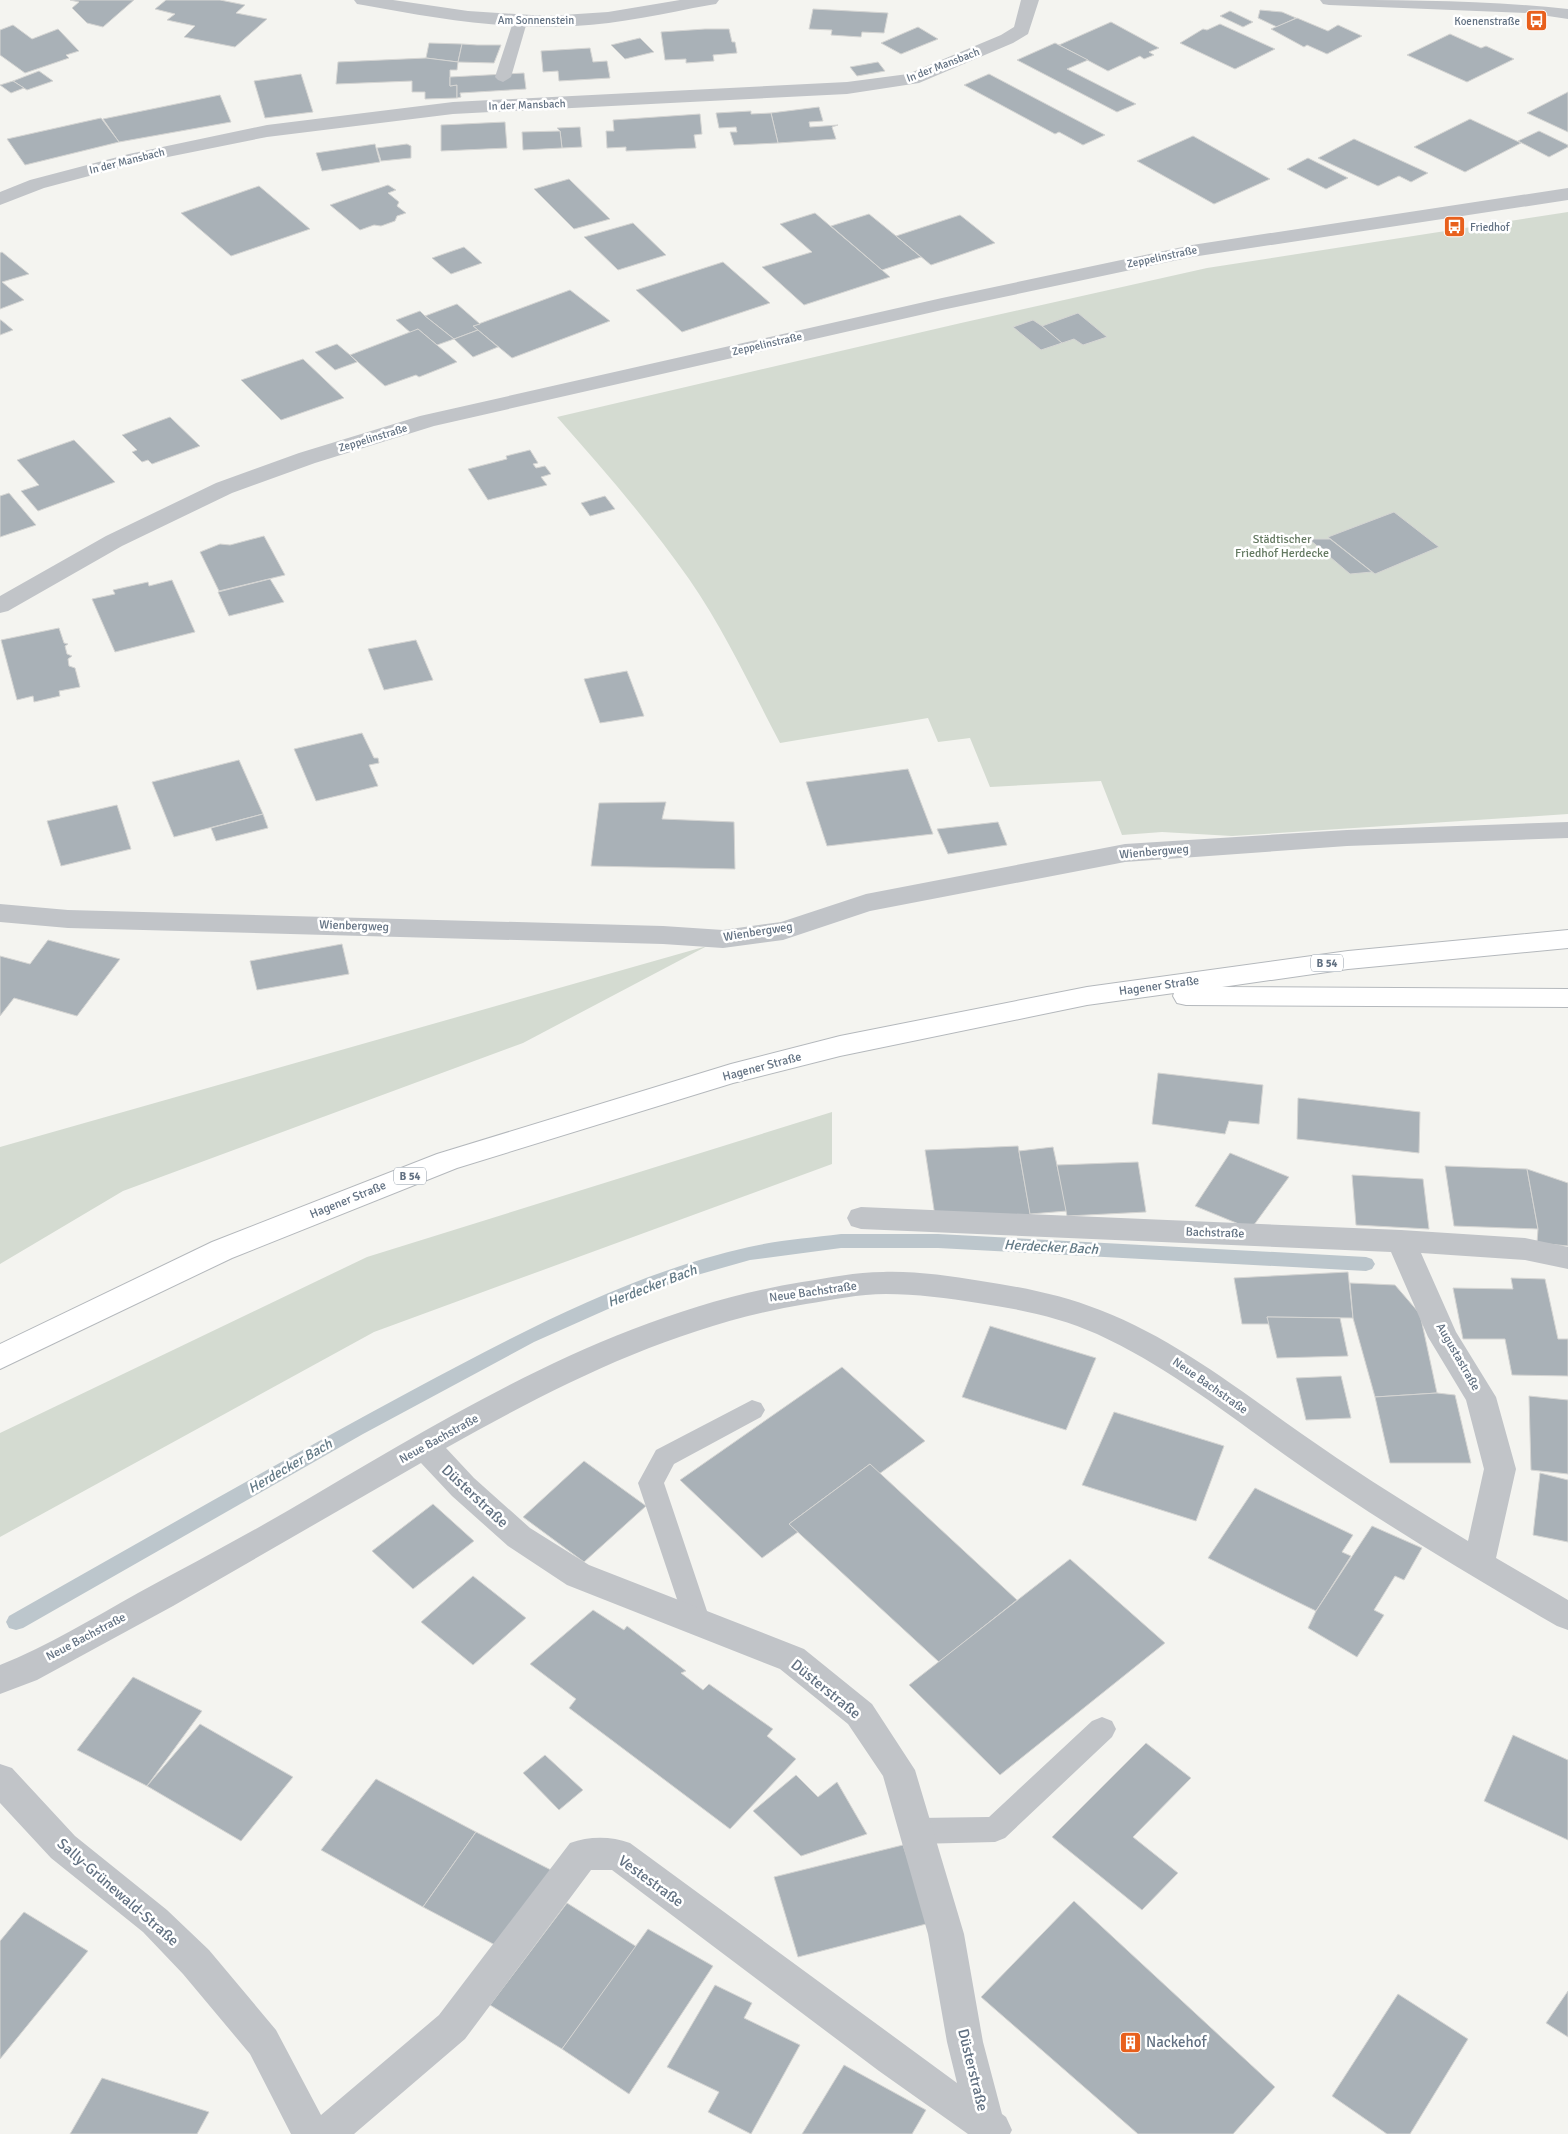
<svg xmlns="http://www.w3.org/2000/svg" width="1568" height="2134" viewBox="0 0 1568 2134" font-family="Signika,sans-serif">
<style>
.green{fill:#d4dbd1}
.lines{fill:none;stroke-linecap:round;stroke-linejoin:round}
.stream{fill:#bcc6cc;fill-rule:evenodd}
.building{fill:#a9b1b7;stroke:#d5d5d3}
.primary-casing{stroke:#b4b8bc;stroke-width:2}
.lane{fill:#c1c4c8;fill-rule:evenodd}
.street{fill:#c1c4c8;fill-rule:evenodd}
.primary{fill:#fff;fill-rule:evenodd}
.labels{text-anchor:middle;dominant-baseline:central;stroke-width:5;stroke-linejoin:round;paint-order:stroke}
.far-street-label{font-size:11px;fill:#627182;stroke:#fff}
.far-poi-label{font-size:11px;fill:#627182;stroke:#fff;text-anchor:end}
.shield{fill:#fff;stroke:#919ca8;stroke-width:1}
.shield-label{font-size:11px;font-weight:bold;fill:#627182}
.park-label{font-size:12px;fill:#647961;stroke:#fff}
.street-label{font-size:12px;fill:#627182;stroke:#fff}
.water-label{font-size:14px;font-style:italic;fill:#637a86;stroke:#fff}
.near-street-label{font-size:15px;fill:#627182;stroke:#fff}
.near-poi-label{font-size:15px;fill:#627182;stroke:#fff;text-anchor:start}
</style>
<rect width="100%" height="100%" fill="#f4f4f0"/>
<g class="green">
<path d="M1568,212V814L1232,836L1162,832L1122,835L1101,781L990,787L970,738L938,742L928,718L780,743C751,688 725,631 689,579C649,522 603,469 557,417L961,323L1207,268Z"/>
<path d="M707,946L523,1043L123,1191L0,1264V1147Z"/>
<path d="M832,1112V1164L374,1332L0,1537V1433L367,1257Z"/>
</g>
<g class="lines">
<path class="stream" d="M841,1234H938L1366,1257L1372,1259L1375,1264L1372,1269L1366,1271L938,1248H841L750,1260L683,1279L626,1301L534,1342L363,1434L23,1628L16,1630L9,1628L6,1622L9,1616C142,1541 275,1464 409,1392C518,1334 628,1274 749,1247C779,1240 811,1238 841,1234Z"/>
</g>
<g class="building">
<path d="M70,0H134L103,27L87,23L72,8L79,2Z"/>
<path d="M166,0H220L245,5L236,13L267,19L235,47L184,37L195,26L167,20L175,14L155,9Z"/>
<path d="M813,9L888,13L884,33L862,32L861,37L831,35L832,30L809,29Z"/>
<path d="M1260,10L1282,12L1296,18L1277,27L1258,18Z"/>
<path d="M1230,11L1253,22L1243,27L1220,16Z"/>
<path d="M1297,18L1328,31L1338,25L1362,36L1327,54L1307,45L1304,47L1271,29Z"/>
<path d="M1111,22L1159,48L1149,52L1154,55L1144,59L1140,56L1108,71L1059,45Z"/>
<path d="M1220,24L1275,49L1235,69L1180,43L1203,29L1207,30Z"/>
<path d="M13,25L32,39L58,29L79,51L66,55L69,58L25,73L0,55V30Z"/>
<path d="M918,27L938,39L901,54L881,43Z"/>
<path d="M705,29H729L732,42H735L737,53L713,55L714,61L686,63V59L665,60L661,32Z"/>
<path d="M1450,34L1481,48L1486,46L1514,59L1467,82L1407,55Z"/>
<path d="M640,38L654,52L625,59L611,45Z"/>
<path d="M429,43L462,44L458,62L426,58Z"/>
<path d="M1055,43L1088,60L1067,69L1136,104L1117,112L1017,60Z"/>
<path d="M462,44L477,45H501L494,63L458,62Z"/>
<path d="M590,48L593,62L607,61L610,78L559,81L558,71L543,72L541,51Z"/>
<path d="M426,58L458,62L457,70H450V86L457,85V98L425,99V92H412V81L336,84L338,62Z"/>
<path d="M878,62L885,71L857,76L850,67Z"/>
<path d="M39,71L53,81L27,90L13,81Z"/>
<path d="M524,73L526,89L460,93L461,97L457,98V85L450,86V77Z"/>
<path d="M301,74L313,112L265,118L254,81Z"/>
<path d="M989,74L1105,135L1083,145L1059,132L1055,134L964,85Z"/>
<path d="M13,81L24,88L11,93L0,85Z"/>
<path d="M1568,92V132L1527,113Z"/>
<path d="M220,95L231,122L119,142L103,119Z"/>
<path d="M819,107L823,121L809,122L810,127L838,125L832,127L836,139L778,143L771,113Z"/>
<path d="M751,111V114L771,113L778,143L734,145L730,132H737L736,127L719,128L716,113Z"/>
<path d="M700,114L702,134L694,135L696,148L626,151V147L607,148L606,131H614L613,120Z"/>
<path d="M101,118L119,142L25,165L7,139Z"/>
<path d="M1470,119L1521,143L1465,172L1414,147Z"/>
<path d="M505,122L507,148L441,151V125Z"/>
<path d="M580,127L582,147L562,148L560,131L557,128Z"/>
<path d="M560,131L562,148L523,150L522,132Z"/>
<path d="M1539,131L1568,145V147L1549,157L1518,141Z"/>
<path d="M1193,136L1270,179L1214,204L1137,161Z"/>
<path d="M1354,139L1428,173L1411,182L1399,176L1378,186L1318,158Z"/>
<path d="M375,144L380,162L322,171L316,153Z"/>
<path d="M407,144L411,146V158L381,161L377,148Z"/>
<path d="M1308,158L1348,178L1326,189L1287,169Z"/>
<path d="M569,179L610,219L574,229L534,189Z"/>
<path d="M388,185L396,190L388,193L399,202L397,206L406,213L397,216L395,221L381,226L374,225L360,230L330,205Z"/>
<path d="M259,186L310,229L231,256L181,213Z"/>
<path d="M815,213L882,270L890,277L804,305L762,267L812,252L780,224Z"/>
<path d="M869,214L896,236L921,257L882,270L831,226Z"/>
<path d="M960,215L995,243L931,265L896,236Z"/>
<path d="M633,223L666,255L618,270L584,237Z"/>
<path d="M464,247L482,263L451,274L432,258Z"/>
<path d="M2,252L29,274L2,282L24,300L0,309V253Z"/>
<path d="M723,262L770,303L682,332L636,290Z"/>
<path d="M570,290L610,321L512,358L473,326Z"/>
<path d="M457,304L480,324L473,326L478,330L454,339L425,316Z"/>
<path d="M420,311L425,316L454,339L437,345L418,329L411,333L396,320Z"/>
<path d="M1078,313L1107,337L1083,345L1074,339L1062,343L1042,326Z"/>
<path d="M0,320H1L13,330L0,335Z"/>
<path d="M1033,320L1042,326L1062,343L1041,350L1013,327Z"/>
<path d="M418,329L457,362L419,377L416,375L385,386L350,355Z"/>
<path d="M478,330L498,347L473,357L454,339Z"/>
<path d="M337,344L350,355L357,362L335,370L315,352Z"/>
<path d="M303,359L344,398L281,420L241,380Z"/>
<path d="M170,417L200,446L152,464L148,460L142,462L132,452L137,450L122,435Z"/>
<path d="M74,440L115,482L38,511L21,491L39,485L17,460Z"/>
<path d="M530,450L538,463L533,464L536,468L545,466L551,474L541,477L547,485L488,500L468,469L507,459L506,456Z"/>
<path d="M9,493L36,525L0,537V496Z"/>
<path d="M605,496L615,509L590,516L581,503Z"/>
<path d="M1394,512L1439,547L1375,574L1328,537Z"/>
<path d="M264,536L285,575L219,591L200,552L220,544L230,545Z"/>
<path d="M1309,539H1330L1372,572L1350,574Z"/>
<path d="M270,579L284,602L229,616L218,592Z"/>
<path d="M172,580L195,632L115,652L92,599L115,594L113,590L148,582L149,586Z"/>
<path d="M59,628L64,643L68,644L65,646L67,654L72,656L68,659L69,666L75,668L80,687L59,691L60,696L34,702L33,696L17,700L1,640Z"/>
<path d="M416,640L433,680L384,690L368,649Z"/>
<path d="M627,671L644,716L600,723L584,679Z"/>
<path d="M362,733L374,758H378L379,763L369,765L378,786L316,801L294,749Z"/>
<path d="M239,760L263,814L174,837L152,782Z"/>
<path d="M908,769L933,834L827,846L806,782Z"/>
<path d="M666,802L662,819L734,822L735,869L591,866L599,803Z"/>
<path d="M117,805L131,849L61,866L47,821Z"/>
<path d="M263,814L268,828L216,841L211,828Z"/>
<path d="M998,822L1007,845L948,854L937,829Z"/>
<path d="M48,940L120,959L77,1016L14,998L0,1016V956L30,964Z"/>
<path d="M342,944L349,974L257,990L250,961Z"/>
<path d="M1158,1073L1263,1085L1259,1124L1229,1121L1225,1134L1152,1124Z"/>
<path d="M1298,1098L1420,1112L1419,1153L1297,1139Z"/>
<path d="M1018,1146L1031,1218L935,1216L925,1150Z"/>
<path d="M1053,1147L1067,1211L1030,1214L1019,1151Z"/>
<path d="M1230,1153L1289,1177L1251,1229L1195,1206Z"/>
<path d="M1138,1162L1146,1212L1067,1216L1057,1165Z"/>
<path d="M1445,1166L1527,1169L1538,1229L1454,1226Z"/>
<path d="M1527,1169L1568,1183V1246L1537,1243L1538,1229Z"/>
<path d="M1352,1175L1423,1179L1429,1229L1356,1225Z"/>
<path d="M1348,1272L1353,1318L1267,1317L1270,1324H1242L1234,1278Z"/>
<path d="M1511,1278L1545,1279L1558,1339H1568V1376L1512,1375L1505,1339H1463L1453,1288L1513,1289Z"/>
<path d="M1350,1283L1395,1285L1420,1314L1437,1393L1375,1397L1353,1318Z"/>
<path d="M1267,1317L1340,1318L1348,1356L1277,1358Z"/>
<path d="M990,1326L1096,1358L1066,1430L962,1397Z"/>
<path d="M842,1367L925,1441L879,1474L870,1464L789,1524L798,1532L762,1558L680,1480Z"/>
<path d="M1341,1376L1351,1418L1306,1420L1296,1378Z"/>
<path d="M1437,1393L1455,1395L1471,1463H1390L1375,1397Z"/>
<path d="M1529,1396L1568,1400V1474L1531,1470Z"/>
<path d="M1114,1412L1224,1446L1196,1521L1082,1485Z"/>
<path d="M584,1461L646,1506L584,1562L523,1517Z"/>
<path d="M870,1464L1017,1600L939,1662L789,1524Z"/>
<path d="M1540,1473L1568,1480V1542L1533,1535Z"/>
<path d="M1255,1488L1353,1535L1342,1552L1351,1556L1316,1611L1208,1558Z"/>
<path d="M433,1504L474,1541L413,1589L372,1551Z"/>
<path d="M1372,1526L1422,1548L1404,1580L1395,1576L1374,1610L1384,1615L1357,1657L1308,1628L1316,1611Z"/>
<path d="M1070,1559L1165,1643L1000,1775L909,1685Z"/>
<path d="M473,1576L526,1618L473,1665L421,1622Z"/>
<path d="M593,1610L624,1630L627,1626L686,1671L681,1673L703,1690L709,1684L773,1729L767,1736L796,1759L730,1829L569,1708L576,1699L530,1664Z"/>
<path d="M133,1677L202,1711L147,1786L77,1750Z"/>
<path d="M200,1724L293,1777L241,1841L147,1786Z"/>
<path d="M1513,1735L1568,1760V1840L1484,1801Z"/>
<path d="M1146,1743L1191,1778L1133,1837L1178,1873L1142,1910L1052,1837Z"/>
<path d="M545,1755L583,1790L559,1810L523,1773Z"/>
<path d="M796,1775L818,1797L837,1782L867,1834L801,1856L753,1811Z"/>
<path d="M376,1779L476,1832L423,1907L321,1850Z"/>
<path d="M476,1832L551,1870L497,1946L423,1907Z"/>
<path d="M903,1845L930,1923L798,1957L774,1877Z"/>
<path d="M1074,1901L1275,2087L1233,2134H1138L981,1997Z"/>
<path d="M567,1903L637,1947L562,2049L490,2005Z"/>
<path d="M24,1912L88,1951L0,2059V1941Z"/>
<path d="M648,1929L713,1966L629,2094L562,2049Z"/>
<path d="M715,1985L752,2003L744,2018L800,2045L751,2134L708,2112L719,2092L667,2067Z"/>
<path d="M1568,1991V2037L1546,2023Z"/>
<path d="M1398,1994L1468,2039L1410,2134H1387L1332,2096Z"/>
<path d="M844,2065L926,2110L912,2134H802Z"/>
<path d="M102,2078L209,2112L197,2134H70Z"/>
</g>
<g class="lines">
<defs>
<path id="primary" d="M1568,930V948L1348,969L1222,987L1568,989V1007L1186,1005L1177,1003L1173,996L1174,993L1087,1005L840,1056L733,1083L457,1168L232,1258L0,1369V1344L212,1242L437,1154L731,1064L840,1036L1087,987L1348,951Z"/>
</defs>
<use href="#primary" class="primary-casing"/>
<g class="lane">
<path d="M520,18L527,22L511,77L503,82L498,80L495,77L513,22Z"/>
<path d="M752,1400L761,1403L765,1410L761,1417L674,1464L664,1483L710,1620L706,1628L697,1631L688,1628L684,1620L638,1483L656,1450Z"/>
<path d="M1102,1717L1112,1721L1116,1729L1112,1737L1005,1838L995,1842L917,1844L907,1840L903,1831L907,1822L917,1818L989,1817L1092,1721Z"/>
</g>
<g class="street">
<path d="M354,0H393L468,11L547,16L608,12L680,0H719L716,4L710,5C665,13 620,24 575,26C504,30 433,18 363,5L357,4Z"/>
<path d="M1021,0H1039L1028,34L1013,43L919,83L847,94L453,114L267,137L138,163L44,188L0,205V192L30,180L129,154L267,125L453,102L847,82L908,74L1001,35L1014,27Z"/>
<path d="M1320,0C1403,0 1486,0 1568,9V19L1528,13L1329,5L1323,4Z"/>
<path d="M1568,188V200L1192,257L942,310L434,426L315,463L232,493L122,546L8,611L0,613V596L106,536L216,483L299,453L420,416L942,298L1192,245Z"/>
<path d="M1568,822V838L1347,846L1125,862L870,911L783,940L723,948L663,944L68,928L0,922V904L68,910L663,926L723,930L781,922L866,894L1125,844L1347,830Z"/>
<path d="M861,1207L1401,1230L1525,1238L1568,1247V1269L1525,1260L1421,1253L1456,1332L1496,1397L1516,1469L1496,1558L1568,1600V1630L1557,1626C1471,1576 1387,1526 1305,1469C1237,1422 1173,1369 1097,1334C1059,1317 1019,1309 978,1303C948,1298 916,1294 886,1294C859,1294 832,1300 806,1304C675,1326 560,1384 446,1448L474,1478L530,1528L589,1565L804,1649L872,1704L915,1770L964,1934L983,2042L1002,2114L1006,2117L1012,2130L1010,2134H968L879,2071L612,1870H591L465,2039L354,2134H291L250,2054L183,1974L143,1932L51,1858L0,1803V1764L12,1768L75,1836L167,1910L209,1950L276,2030L321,2115L439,2015L570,1843C589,1836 611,1836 630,1843L957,2083L947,2042L928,1934L883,1776L848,1724L780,1669L567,1585L508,1546L452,1496L421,1463L173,1606L37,1680L0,1694V1665C48,1646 93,1618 138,1593C188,1566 239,1539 289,1510C451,1415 613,1313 802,1282C829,1278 856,1272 883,1272C916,1271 949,1276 981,1281C1022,1287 1062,1295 1100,1310C1175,1339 1238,1389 1302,1434C1356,1472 1412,1507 1468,1541L1484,1469L1466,1400L1428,1337L1391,1252L861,1229L851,1226L847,1218L851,1210Z"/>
</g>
<use href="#primary" class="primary"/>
</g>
<defs>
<symbol id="bus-square" viewBox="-11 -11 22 22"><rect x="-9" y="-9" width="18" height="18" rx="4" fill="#e8601d" stroke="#fff"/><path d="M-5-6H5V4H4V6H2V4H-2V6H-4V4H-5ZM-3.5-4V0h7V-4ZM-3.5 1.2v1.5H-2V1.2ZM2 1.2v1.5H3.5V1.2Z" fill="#fff"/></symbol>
<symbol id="building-square" viewBox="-11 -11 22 22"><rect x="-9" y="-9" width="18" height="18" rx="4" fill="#e8601d" stroke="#fff"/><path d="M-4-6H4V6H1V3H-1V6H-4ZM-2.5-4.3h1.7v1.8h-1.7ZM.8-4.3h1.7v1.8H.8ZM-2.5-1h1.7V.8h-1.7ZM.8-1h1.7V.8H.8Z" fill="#fff"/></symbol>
</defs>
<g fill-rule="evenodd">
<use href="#bus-square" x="1524" y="8" width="25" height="25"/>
<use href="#bus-square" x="1442" y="214" width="25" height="25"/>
<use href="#building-square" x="1118" y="2030" width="25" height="25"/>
</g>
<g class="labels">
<g class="far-street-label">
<text x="536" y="20">Am Sonnenstein</text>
<text transform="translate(943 65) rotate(-21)">In der Mansbach</text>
<text transform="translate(527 105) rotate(-2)">In der Mansbach</text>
<text transform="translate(127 161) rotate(-14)">In der Mansbach</text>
<text transform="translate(1162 257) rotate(-12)">Zeppelinstraße</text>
<text transform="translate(767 344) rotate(-13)">Zeppelinstraße</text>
<text transform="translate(373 438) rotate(-17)">Zeppelinstraße</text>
</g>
<g class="far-poi-label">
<text x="1520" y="21">Koenenstraße</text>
<text x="1470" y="227" text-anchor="start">Friedhof</text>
</g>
<g class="shield">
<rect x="1311" y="954.5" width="32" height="17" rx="4"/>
<rect x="394" y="1167.5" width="32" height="17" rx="4"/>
</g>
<g class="shield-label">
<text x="1327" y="963">B 54</text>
<text x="410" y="1176">B 54</text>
</g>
<g class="park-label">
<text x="1282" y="539">Städtischer<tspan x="1282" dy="14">Friedhof Herdecke</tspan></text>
</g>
<g class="street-label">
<text transform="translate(1154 852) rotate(-5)">Wienbergweg</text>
<text transform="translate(354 926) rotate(2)">Wienbergweg</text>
<text transform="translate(758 932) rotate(-9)">Wienbergweg</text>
<text transform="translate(1159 986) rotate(-8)">Hagener Straße</text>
<text transform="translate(762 1067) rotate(-15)">Hagener Straße</text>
<text transform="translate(348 1200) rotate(-22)">Hagener Straße</text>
<text transform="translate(1215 1233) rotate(2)">Bachstraße</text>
<text transform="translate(813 1292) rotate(-8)">Neue Bachstraße</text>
<text transform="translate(1458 1357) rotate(60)">Augustastraße</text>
<text transform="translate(1210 1386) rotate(35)">Neue Bachstraße</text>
<text transform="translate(439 1439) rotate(-29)">Neue Bachstraße</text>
<text transform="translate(86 1637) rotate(-28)">Neue Bachstraße</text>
</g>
<g class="water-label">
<text transform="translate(1051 1247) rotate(3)">Herdecker Bach</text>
<text transform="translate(652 1286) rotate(-21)">Herdecker Bach</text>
<text transform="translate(290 1466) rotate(-30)">Herdecker Bach</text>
</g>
<g class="near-street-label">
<text transform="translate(475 1496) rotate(43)">Düsterstraße</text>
<text transform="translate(826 1689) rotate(39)">Düsterstraße</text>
<text transform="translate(651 1881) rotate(36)">Vestestraße</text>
<text transform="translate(118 1892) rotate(41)">Sally-Grünewald-Straße</text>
<text transform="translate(973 2070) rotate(76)">Düsterstraße</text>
</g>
<g class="near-poi-label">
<text x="1146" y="2042">Nackehof</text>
</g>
</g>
</svg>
